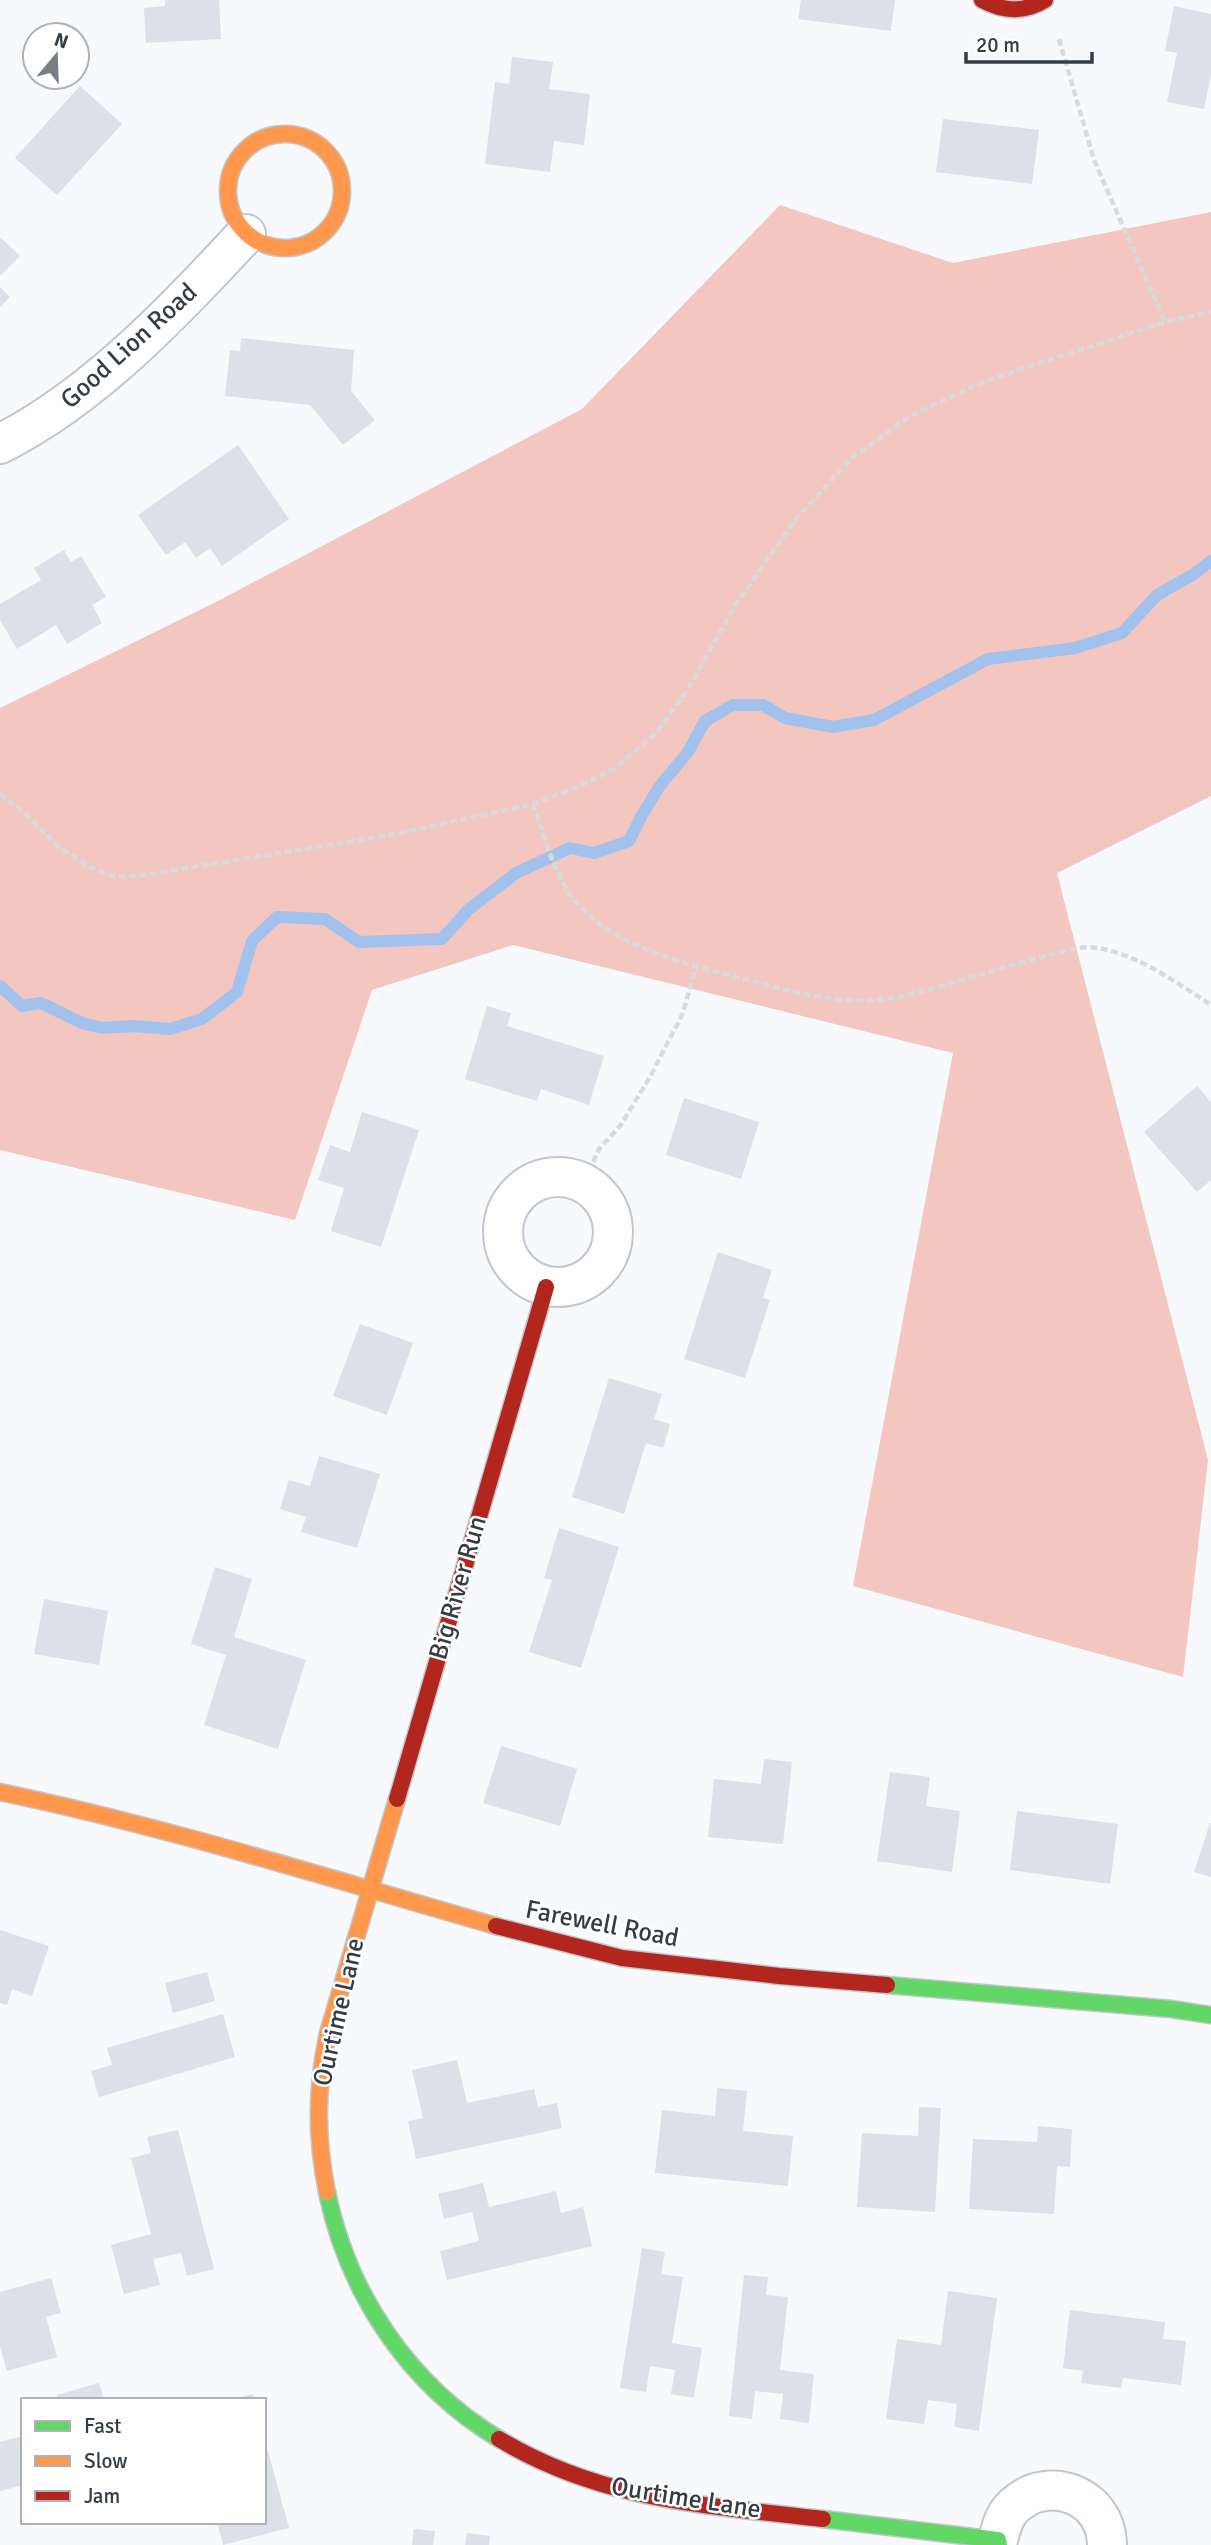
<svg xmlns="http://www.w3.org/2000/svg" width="1211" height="2545" viewBox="0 0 1211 2545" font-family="Signika,sans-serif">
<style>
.forest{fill:#f3c7bf}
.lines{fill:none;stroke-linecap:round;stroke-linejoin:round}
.stream{stroke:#a2c2ed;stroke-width:12}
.building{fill:#dce0e8}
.street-casing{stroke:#c2c7cd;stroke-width:42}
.fast-casing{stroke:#c2c7cd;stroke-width:19}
.slow-casing{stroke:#c2c7cd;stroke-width:19}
.jam-casing{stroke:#c2c7cd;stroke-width:19}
.path{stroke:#d9dadb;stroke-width:4.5;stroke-dasharray:7 3.5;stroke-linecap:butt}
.street{stroke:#fefeff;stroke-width:38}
.fast{stroke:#63d668;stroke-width:16}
.slow{stroke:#ff974d;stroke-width:16}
.jam{stroke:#b3261e;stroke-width:16}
.labels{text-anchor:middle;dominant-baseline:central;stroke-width:5;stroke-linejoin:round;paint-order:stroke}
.street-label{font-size:26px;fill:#343c46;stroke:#fff}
</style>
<rect width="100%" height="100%" fill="#f7f9fc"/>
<path class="forest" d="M780,205L953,263L1211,212V796L1057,873L1208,1460L1183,1677L853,1586L953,1053L513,945L372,990L295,1220L0,1150V708L214,603L582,409Z"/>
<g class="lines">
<path class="stream" d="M0,986L22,1006L41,1003L82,1023L102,1028L133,1026L170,1029L202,1019L237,992L252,941L277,917L325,919L359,942L442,939L468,910L516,873L570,848L594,853L629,841L642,815L659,787L688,752L705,721L733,705H763L785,718L833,727L874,720L988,659L1075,648L1122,633L1157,595L1194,574L1211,561"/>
</g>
<g class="building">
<path d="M165,0H219L221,39L146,43L144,8L165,6Z"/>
<path d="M801,0H895L891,31L798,19Z"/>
<path d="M1174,6L1211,14V75L1204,109L1167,102L1177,53L1165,51Z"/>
<path d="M512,57L553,62L549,89L590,94L584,145L554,141L550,172L485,164L495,82L509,84Z"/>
<path d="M80,86L122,124L57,195L15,158Z"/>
<path d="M943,119L1039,130L1032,184L936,172Z"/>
<path d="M0,237L20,256L0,276Z"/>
<path d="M0,287L10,297L0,307Z"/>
<path d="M241,338L354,350L351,391L375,420L343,445L310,405L225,396L230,350L240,351Z"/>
<path d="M238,445L289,519L222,566L210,548L196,558L185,542L166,555L138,515Z"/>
<path d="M64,550L71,562L81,556L106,597L92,605L102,623L67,644L56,625L17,649L0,620V604L41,580L34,568Z"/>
<path d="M487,1006L511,1013L507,1026L604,1056L589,1105L541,1089L537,1101L465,1079Z"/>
<path d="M1197,1086L1211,1102V1180L1197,1192L1144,1132Z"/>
<path d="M684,1098L759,1122L741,1179L666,1155Z"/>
<path d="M362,1112L419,1130L381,1247L331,1231L344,1188L318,1180L330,1145L350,1152Z"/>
<path d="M718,1252L772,1270L763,1298L770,1300L745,1378L684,1359Z"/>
<path d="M360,1324L413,1343L387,1415L333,1396Z"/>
<path d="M609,1378L662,1394L654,1419L670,1424L663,1448L646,1443L624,1514L572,1497Z"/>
<path d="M319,1456L380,1474L357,1548L301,1532L306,1517L280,1509L289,1480L310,1486Z"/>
<path d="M559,1528L619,1547L581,1668L529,1652L552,1580L544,1578Z"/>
<path d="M215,1567L252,1579L234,1637L306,1660L278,1749L204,1725L226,1655L191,1644Z"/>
<path d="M44,1599L108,1611L99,1665L34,1654Z"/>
<path d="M501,1746L577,1769L560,1826L483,1803Z"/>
<path d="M764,1759L792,1762L783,1844L708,1837L714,1779L761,1784Z"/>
<path d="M890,1772L930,1777L926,1806L960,1811L952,1872L877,1861Z"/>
<path d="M1017,1811L1118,1824L1110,1884L1010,1870Z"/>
<path d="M1210,1823H1211V1877L1194,1872Z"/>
<path d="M0,1930L49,1946L32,1996L12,1989L7,2005L0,2003Z"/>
<path d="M207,1972L215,2001L173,2013L165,1983Z"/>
<path d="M223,2014L235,2057L99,2097L91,2071L112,2065L107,2048Z"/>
<path d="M457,2060L467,2103L534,2089L538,2107L557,2103L562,2128L416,2159L408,2121L423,2118L412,2070Z"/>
<path d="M717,2088L747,2091L743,2131L793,2136L788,2186L655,2173L662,2110L715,2116Z"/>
<path d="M919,2107L941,2108L935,2212L857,2207L862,2133L918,2136Z"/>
<path d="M1038,2126L1072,2129L1070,2167L1057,2166L1054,2214L969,2209L973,2139L1037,2142Z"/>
<path d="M178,2130L214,2269L187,2276L181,2253L153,2259L160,2285L124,2294L111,2245L151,2234L131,2158L151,2153L147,2137Z"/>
<path d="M483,2183L489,2207L556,2191L561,2213L583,2207L592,2246L447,2280L440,2251L479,2241L472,2212L444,2219L438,2194Z"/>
<path d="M642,2248L665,2252L661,2274L683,2277L672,2343L702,2348L694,2398L671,2394L675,2370L650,2366L646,2392L620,2388Z"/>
<path d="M744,2275L768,2277L766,2295L788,2297L780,2370L814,2374L809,2423L780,2419L783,2394L755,2391L752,2419L729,2416Z"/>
<path d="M51,2278L61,2313L46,2317L57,2357L7,2371L0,2347V2292Z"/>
<path d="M948,2291L997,2298L979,2431L954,2427L957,2404L928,2400L924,2424L886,2419L897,2339L941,2345Z"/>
<path d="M1070,2310L1165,2322L1163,2339L1186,2341L1181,2385L1123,2378L1121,2388L1081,2383L1083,2371L1063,2368Z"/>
<path d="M99,2383L104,2400H58L57,2395Z"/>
<path d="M253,2394L254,2400H233V2399Z"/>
<path d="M23,2436V2485L0,2491V2442Z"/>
<path d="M265,2440L289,2528L223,2545L217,2522H264Z"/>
<path d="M414,2529L435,2531L433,2545H412Z"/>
<path d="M467,2533L490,2536L489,2545H465Z"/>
</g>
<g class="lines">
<defs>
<g id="street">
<path d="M0,444C95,396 174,311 246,234"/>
<circle cx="558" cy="1232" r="55"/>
<path d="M998,2540C1001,2528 1004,2515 1014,2506C1049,2473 1107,2496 1107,2545"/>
</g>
<g id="fast">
<path d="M887,1985L1171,2009L1211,2015"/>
<path d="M327,2192C348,2294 409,2385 499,2439"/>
<path d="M823,2519L998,2540L999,2545"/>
</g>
<g id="slow">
<circle cx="285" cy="191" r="57"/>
<path d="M0,1792C168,1827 331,1879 496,1926"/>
<path d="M327,2192C316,2137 316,2088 328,2033L397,1799"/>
</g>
<g id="jam">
<path d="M982,0C1004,12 1024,13 1045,0"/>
<path d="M397,1799L546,1287"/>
<path d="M496,1926L622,1958L779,1976L887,1985"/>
<path d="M499,2439C602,2501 706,2505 823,2519"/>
</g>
</defs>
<use href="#street" class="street-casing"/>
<use href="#fast" class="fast-casing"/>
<use href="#slow" class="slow-casing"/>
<use href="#jam" class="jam-casing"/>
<g class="path">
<path d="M1059,39L1094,160L1165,322"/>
<path d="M0,794L25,813L59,847L90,867L115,877L144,875L396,834L533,804L575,788L614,769L656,733L688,689L734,607L795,520L852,458L910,416L985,381L1165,322L1211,312"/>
<path d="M533,804C544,837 557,885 582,909C625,950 686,964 741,978C793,992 849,1009 903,996C951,985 998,968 1046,956C1061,952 1083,945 1098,948C1139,955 1177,983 1211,1005"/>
<path d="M584,1181L599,1149L620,1126L650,1077L683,1013L696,966"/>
</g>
<use href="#street" class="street"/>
<use href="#fast" class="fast"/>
<use href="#slow" class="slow"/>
<use href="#jam" class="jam"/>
</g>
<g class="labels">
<g class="street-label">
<text transform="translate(129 346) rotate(-42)">Good Lion Road</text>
<text transform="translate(458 1588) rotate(-74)">Big River Run</text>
<text transform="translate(602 1924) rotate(11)">Farewell Road</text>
<text transform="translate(339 2012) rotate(-77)">Ourtime Lane</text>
<text transform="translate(686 2498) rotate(9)">Ourtime Lane</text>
</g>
</g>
<rect x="21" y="2398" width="245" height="126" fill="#ffffff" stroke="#aeb1b5" stroke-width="2"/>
<rect x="35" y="2421" width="35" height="10" fill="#63d668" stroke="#aeb1b5" stroke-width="2"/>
<text x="84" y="2433" font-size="21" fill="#343c46">Fast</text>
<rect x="35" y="2456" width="35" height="10" fill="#ff974d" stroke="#aeb1b5" stroke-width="2"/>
<text x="84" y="2468" font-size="21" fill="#343c46">Slow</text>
<rect x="35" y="2491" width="35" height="10" fill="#b3261e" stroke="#aeb1b5" stroke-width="2"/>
<text x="84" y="2503" font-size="21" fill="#343c46">Jam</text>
<g transform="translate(56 56) rotate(19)"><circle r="33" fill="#ffffff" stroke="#aeb1b5" stroke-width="2"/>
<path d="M0-5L12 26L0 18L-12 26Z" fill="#787e86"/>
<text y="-10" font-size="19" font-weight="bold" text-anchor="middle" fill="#343c46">N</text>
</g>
<path d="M966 52v10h126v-10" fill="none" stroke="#343c46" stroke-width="3.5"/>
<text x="976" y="52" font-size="21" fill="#343c46" stroke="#ffffff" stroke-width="5" paint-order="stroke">20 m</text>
</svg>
